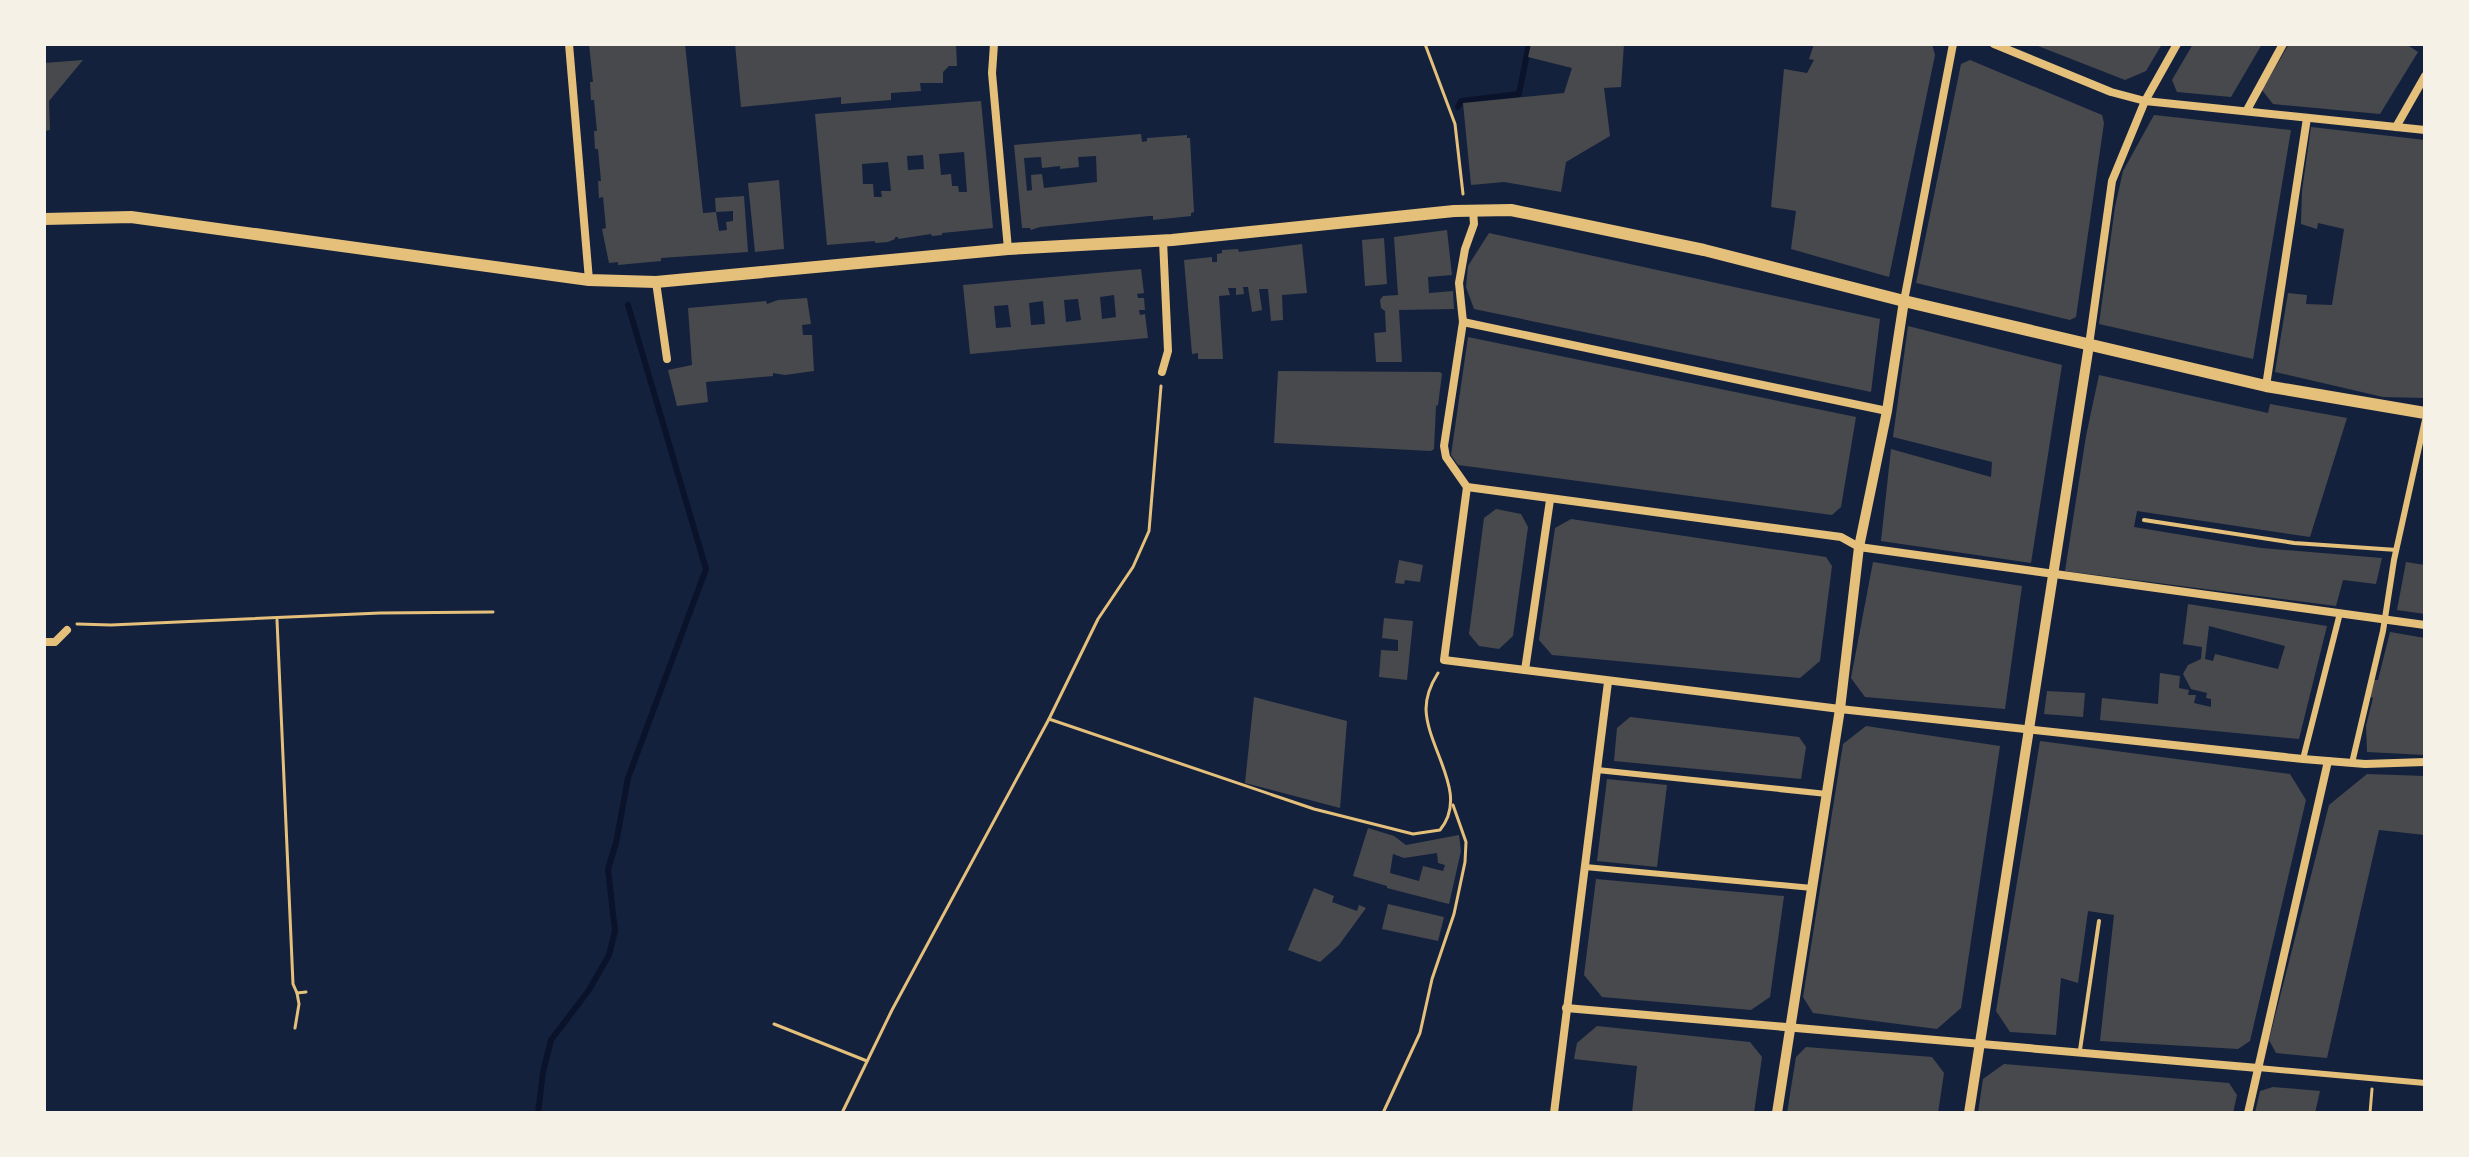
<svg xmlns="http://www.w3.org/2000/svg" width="2469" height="1157" viewBox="0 0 2469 1157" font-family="'PT Sans',sans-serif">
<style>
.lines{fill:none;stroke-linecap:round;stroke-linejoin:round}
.stream{stroke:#0b132b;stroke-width:6}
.building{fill:#48494c;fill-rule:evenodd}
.path{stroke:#e5c07b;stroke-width:3}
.service{stroke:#e5c07b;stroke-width:4}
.pedestrian{stroke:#e5c07b;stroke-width:6}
.minor{stroke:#e5c07b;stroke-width:8}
.tertiary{stroke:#e5c07b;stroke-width:10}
.secondary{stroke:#e5c07b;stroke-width:12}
</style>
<rect width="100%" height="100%" fill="#14213d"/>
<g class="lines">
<g class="stream">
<path d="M1458,107L1461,101L1519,94L1529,44"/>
<path d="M538,1113L543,1072L551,1040L589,990L609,955L615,931L608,869L616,843L628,778L706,569L628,305"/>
</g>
</g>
<g class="building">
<path d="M589,44H685L703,213L716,212L715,198L744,196L748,252L661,258V261L618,265V262L609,263L602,229L606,228L603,197L599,198L598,181H601L598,149H595L594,131H597L594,100H591L590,82H593ZM733,211V221L726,222L727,230L719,231L716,212Z"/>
<path d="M735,44H956L957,66H949L943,72V83H920L921,91L891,93V100L841,104V97L741,107Z"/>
<path d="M1531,44H1624L1621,87L1604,88L1610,136L1566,162L1561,192L1504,182L1471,185L1463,103L1564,93L1572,68L1528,57Z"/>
<path d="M1814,44H1932L1935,55L1889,277L1791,249L1796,211L1771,207L1784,69L1807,73L1814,60L1809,59Z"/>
<path d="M2033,44H2162L2146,71L2125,80Z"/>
<path d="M2193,44H2262L2231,97L2177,92L2172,80Z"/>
<path d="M2289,44H2406L2418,52L2380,114L2273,104L2262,90Z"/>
<path d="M83,60L49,101L50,130L44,131V63Z"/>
<path d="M1970,60L2102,115L2104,123L2076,317L2070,320L1916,283L1961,64Z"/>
<path d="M981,101L993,228L942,233V235L932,236L931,234L898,239V237H895V239L888,242L875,243V241L827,245L815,114ZM964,152L967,192H959L958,186H952L951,174L941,175L939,154ZM923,155L924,169L908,170L907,156ZM888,162L891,191H881L882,197H874L873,184H863L862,164Z"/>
<path d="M2154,115L2291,130L2253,359L2099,324L2115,207L2123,171Z"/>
<path d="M2311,127L2425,140V398L2383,397L2275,372L2288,293L2307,295L2306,304L2332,305L2344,229L2318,223L2317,229L2301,224L2302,191Z"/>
<path d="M1141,134L1142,142L1147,141V138L1187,135V138H1190L1194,212L1191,213V216L1153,220V216H1149L1040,227L1031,230L1030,228H1022L1014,145ZM1096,156L1097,182L1044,188L1042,174L1031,175L1032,190L1027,191L1024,158L1041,157L1042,168L1060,166V169L1079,167L1078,157Z"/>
<path d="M779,180L784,249L755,252L748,183Z"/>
<path d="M1447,230L1452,275L1428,277L1429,293L1453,291L1454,309L1399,310L1402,362H1376L1374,333L1386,332L1385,311L1381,308L1380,300L1383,296L1398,295L1394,237Z"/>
<path d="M1489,233L1880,319L1871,392L1474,309L1466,287L1468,266Z"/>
<path d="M1384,238L1387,284L1365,286L1362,240Z"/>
<path d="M1302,244L1307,293L1282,295L1283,320L1271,321L1268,289H1259L1262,310L1252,312L1248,287H1243L1244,294L1236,295V288H1228L1230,295L1219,296L1223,359H1198V353L1192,354L1184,260L1212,257V262H1217V254L1222,253V250L1238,249L1239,252Z"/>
<path d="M1141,269L1144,293L1137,294L1138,298H1144L1145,310H1139L1140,315L1145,314L1148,338L970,354L963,285ZM1114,295L1116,317L1102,319L1100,297ZM1078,299L1081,320L1066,322L1064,300ZM1043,301L1045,324L1031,325L1029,303ZM1008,305L1011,327L996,328L994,306Z"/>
<path d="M807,298L811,324L802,325L803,335H812L814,371L785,375L773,373V376L706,382L708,402L677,406L668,370L692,365L688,308L766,301L767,304L778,300Z"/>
<path d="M1908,326L2062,365L2031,563L1881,541L1891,449L1991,477L1992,462L1893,437Z"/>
<path d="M1468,337L1856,417L1841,507L1832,515L1458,465L1451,455Z"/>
<path d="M1278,371L1440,372L1442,374L1438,405L1436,406L1434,449L1431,451L1274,443Z"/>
<path d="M2099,375L2268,413L2270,404L2347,418L2310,537L2137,511L2134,527L2261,548L2382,558L2376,584L2343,580L2336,606L2065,571L2086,436Z"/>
<path d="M1496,509L1521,514L1528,527L1513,636L1499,649L1479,646L1469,634L1484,518Z"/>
<path d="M1571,519L1826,557L1832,566L1820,661L1800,678L1552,655L1539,640L1555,528Z"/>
<path d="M1399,560L1423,565L1420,582L1405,580L1404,584L1395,583Z"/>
<path d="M1873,562L2022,586L2005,709L1865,697L1851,678Z"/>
<path d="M2406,562L2425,565V614L2397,610Z"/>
<path d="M2188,604L2327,626L2299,739L2100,720L2102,698L2158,704L2160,673L2180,676L2179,688L2189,690L2188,695H2196L2194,703L2211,707V699L2206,698L2207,693L2191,689L2183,674L2188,665L2201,659L2202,647L2183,644ZM2209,626L2285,646L2278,669L2215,654L2213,661L2205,659Z"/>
<path d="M1384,618L1413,621L1407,680L1379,677L1381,650L1398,651V640L1382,638Z"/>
<path d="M2390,632L2425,638V755L2367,752L2366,726L2373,698L2369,696L2373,680H2378Z"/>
<path d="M2047,691L2085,693L2083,717L2044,714Z"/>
<path d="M1254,697L1347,721L1340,808L1245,783Z"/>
<path d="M1630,717L1799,737L1806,747L1801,779L1614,761L1617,728Z"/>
<path d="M1866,726L2000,746L1961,1008L1937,1029L1813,1013L1803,997L1843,744Z"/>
<path d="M2040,741L2290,774L2306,800L2250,1041L2238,1049L2100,1041L2114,915L2088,911L2078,983L2061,978L2056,1035L2010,1032L1996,1011Z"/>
<path d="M2367,774L2425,776V835L2379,830L2327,1058L2276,1053L2269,1040L2329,805Z"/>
<path d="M1607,779L1667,785L1657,867L1597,861Z"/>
<path d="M1368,828L1394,836L1406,845L1459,835L1461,851L1449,904L1387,888V886L1353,876ZM1437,853L1438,863L1445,865L1443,871L1423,866L1419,881L1390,873L1393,854L1404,858Z"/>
<path d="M1596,879L1784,896L1770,997L1751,1010L1602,997L1584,975Z"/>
<path d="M1314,888L1334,896L1332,902L1357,911L1359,905L1366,908L1339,945L1320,962L1288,950Z"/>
<path d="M1388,904L1444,917L1438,941L1382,929Z"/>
<path d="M1597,1026L1750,1042L1762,1057L1754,1113H1632L1637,1066L1574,1059L1577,1043Z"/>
<path d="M1806,1047L1932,1057L1944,1073L1938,1113H1787L1796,1057Z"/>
<path d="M2004,1064L2229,1083L2237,1095L2233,1113H1978L1983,1079Z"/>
<path d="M2273,1087L2320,1091L2315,1113H2255L2260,1091Z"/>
</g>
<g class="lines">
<g class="path">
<path d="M1425,44L1455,124L1463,194"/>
<path d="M277,620L293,984L297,993L306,992"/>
<path d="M77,624L111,625L380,613L493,612"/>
<path d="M1049,719L1314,809L1413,834L1440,830C1470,794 1427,749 1426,709C1426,695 1431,684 1438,673"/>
<path d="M774,1024L867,1061"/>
<path d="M295,1028L299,1004L297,993"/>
<path d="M842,1113L892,1010L1049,719L1098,619L1133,567L1149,531L1161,386"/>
<path d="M1383,1113L1420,1033L1432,979L1454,914L1465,862L1466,842L1453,805"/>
<path d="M2370,1113L2372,1089"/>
</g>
<g class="service">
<path d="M2144,520L2294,543L2397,550"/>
<path d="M2080,1050L2099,921"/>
</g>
<g class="pedestrian">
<path d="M2303,759L2340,613"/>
<path d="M2352,763L2383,631L2394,560L2425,420"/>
<path d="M1597,770L1827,794"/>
<path d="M1585,867L1812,888"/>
<path d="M2258,1068L2425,1083"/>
</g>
<g class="minor">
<path d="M569,44L589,280"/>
<path d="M994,44L992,73L1008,249"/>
<path d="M1994,44L2111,92L2145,101L2425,130"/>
<path d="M2247,110L2283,44"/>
<path d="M2396,127L2425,76"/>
<path d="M1473,210L1474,224L1465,249L1459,283L1463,322L1444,446L1446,457L1467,487L1444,660L1840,709L2303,759L2365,764L2425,762"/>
<path d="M656,282L667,359"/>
<path d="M1904,301L1953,44"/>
<path d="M1463,322L1887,411"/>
<path d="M2089,345L2112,181L2145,101L2177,44"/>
<path d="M1162,372L1168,351L1163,240"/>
<path d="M2266,386L2307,118"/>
<path d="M1467,487L1841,537L1859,547L2425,625"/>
<path d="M44,642H55L67,630"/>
<path d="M1525,670L1550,500"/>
<path d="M1566,1008L2258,1068"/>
<path d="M1554,1113L1608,682"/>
<path d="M2248,1113L2328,761"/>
</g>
<g class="tertiary">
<path d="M1777,1113L1840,709L1859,547L1887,411L1904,301"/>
<path d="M1969,1113L2089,345"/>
</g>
<path class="secondary" d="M44,219L131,217L589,280L656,282L1008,249L1172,240L1454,211L1511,210L1704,250L1904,301L2266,386L2425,413"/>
</g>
<rect width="2469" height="1157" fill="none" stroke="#f6f1e7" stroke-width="92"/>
</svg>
